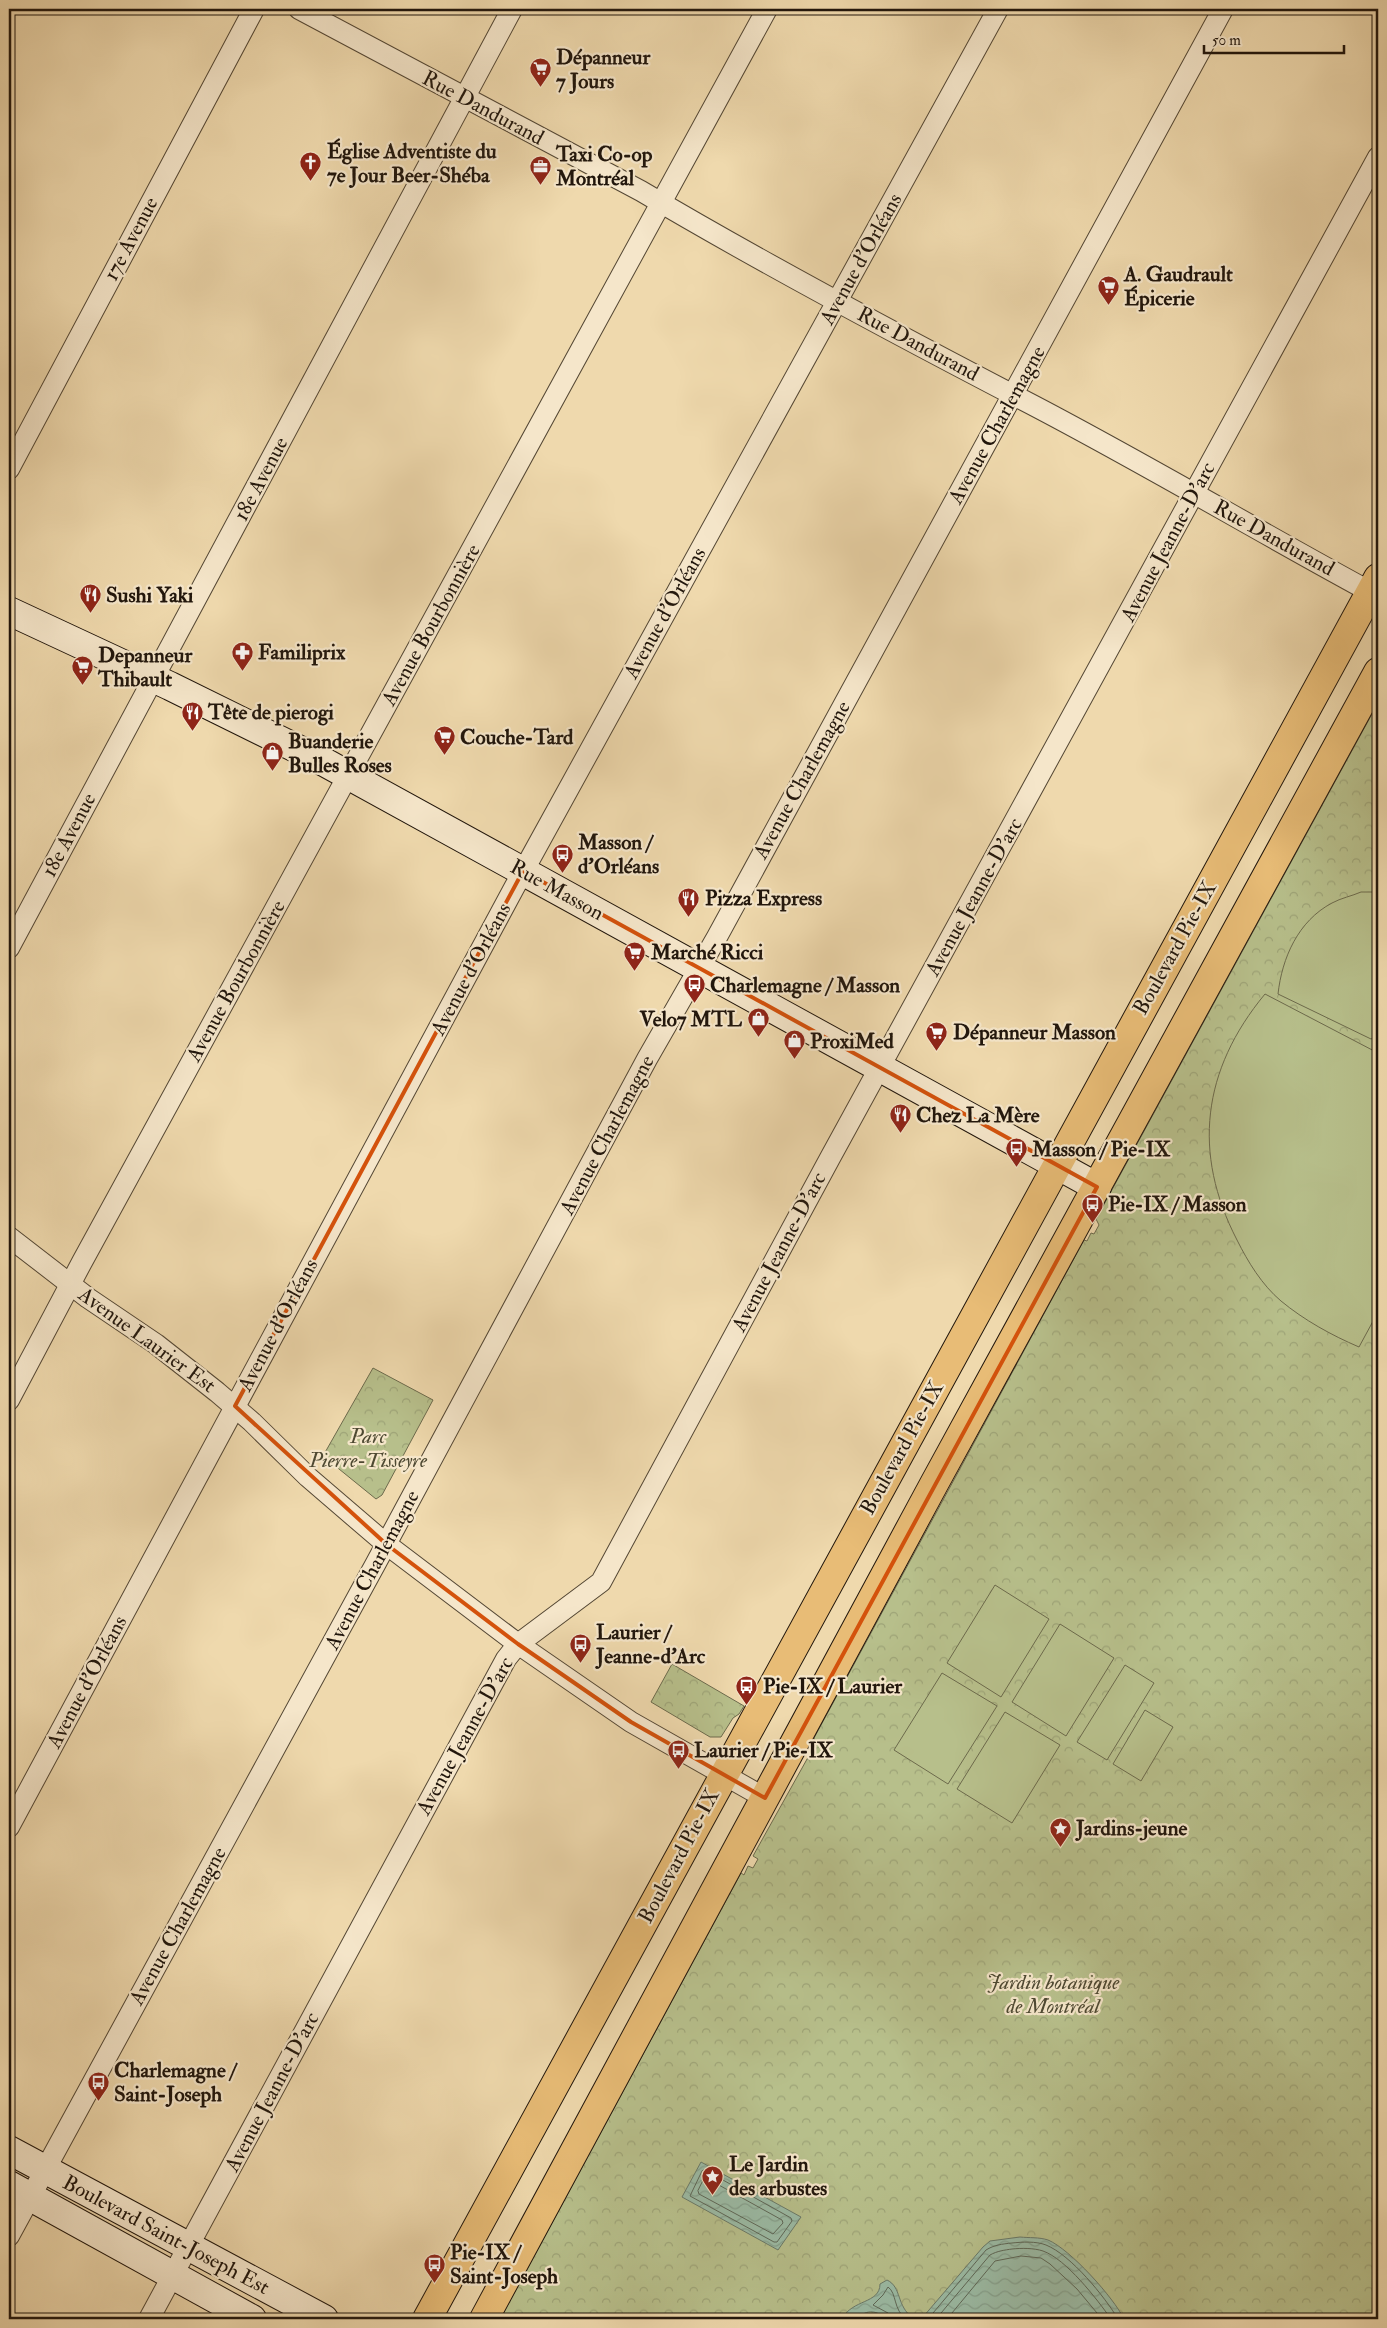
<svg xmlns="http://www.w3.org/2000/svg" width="1387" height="2328" viewBox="0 0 1387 2328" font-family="'IM FELL Double Pica',serif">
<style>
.park{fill:url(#park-crowns);stroke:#6c6a4c}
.garden{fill:#b7bf8b;stroke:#6c6a4c}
.water{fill:url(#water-waves);stroke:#6a7968}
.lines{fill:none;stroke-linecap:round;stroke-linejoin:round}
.shore{stroke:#5e6858;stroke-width:1}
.street-casing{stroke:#544734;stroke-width:22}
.secondary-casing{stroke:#21160c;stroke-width:30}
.primary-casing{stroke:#21160c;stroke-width:30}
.street{stroke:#f5e6ca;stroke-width:20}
.secondary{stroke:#f5e6ca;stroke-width:28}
.primary{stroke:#e8bc76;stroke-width:28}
.marked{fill:none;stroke:#d4520c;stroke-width:4;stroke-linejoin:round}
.labels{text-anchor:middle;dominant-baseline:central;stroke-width:4.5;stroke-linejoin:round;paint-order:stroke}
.poi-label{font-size:21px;font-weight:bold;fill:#21160c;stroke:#f5e6ca;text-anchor:start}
.street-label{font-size:21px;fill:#21160c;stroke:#f5e6ca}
.park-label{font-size:21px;font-style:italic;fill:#4e4932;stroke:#f5e6ca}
</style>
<defs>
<pattern id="park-crowns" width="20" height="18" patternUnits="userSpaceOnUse" patternTransform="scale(1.25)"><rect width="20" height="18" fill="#b7bf8b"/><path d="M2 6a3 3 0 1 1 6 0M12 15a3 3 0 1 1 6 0" fill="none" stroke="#9da377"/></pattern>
<pattern id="water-waves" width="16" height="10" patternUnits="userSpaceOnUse" patternTransform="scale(1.25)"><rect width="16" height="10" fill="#9bbba5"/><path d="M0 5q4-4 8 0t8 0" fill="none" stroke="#85a08d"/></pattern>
</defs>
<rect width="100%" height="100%" fill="#efd9ad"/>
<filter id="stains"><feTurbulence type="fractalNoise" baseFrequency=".004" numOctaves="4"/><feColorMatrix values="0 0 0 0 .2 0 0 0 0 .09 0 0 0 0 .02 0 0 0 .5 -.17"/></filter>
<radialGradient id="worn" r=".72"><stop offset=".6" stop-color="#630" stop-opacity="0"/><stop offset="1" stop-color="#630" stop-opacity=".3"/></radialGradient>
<g class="park">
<path d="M1378,703V2319H500L741,1873L744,1875L748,1866L753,1868L758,1859L753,1856L816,1743L814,1738L1084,1240L1087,1241L1091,1233L1094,1234L1099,1225L1096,1219Z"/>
<path d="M373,1368L433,1400L382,1495L376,1499L323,1456Z"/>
<path d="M672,1664L744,1706L739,1714L733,1718L721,1737H710L651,1702Z"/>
</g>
<g class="garden">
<path d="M1361,892H1378V1036L1371,1039L1278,994C1282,958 1298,921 1332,903C1341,898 1352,896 1361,892Z"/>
<path d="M1265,994L1378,1053V1312L1359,1347C1331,1335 1304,1320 1281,1301C1262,1285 1248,1262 1237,1240C1192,1153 1202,1070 1265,994Z"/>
<path d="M995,1585L1049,1619L1001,1697L947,1663Z"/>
<path d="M1060,1624L1114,1658L1066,1736L1012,1702Z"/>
<path d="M1125,1665L1154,1683L1107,1760L1077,1742Z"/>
<path d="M942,1673L997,1706L948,1784L894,1750Z"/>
<path d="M1145,1710L1173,1727L1141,1781L1113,1764Z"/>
<path d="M1005,1712L1060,1745L1012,1823L957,1789Z"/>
</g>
<g class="water">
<path d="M701,2162L801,2217L778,2250L682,2197Z"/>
<path d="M1020,2237C1029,2238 1039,2237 1048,2240C1070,2249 1114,2298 1124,2319H889C875,2311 869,2308 856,2319H842C852,2299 880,2304 880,2284L887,2280C902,2287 896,2306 913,2318L923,2317L983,2247L990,2241Z"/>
</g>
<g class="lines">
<g class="shore">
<path d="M705,2170L791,2218L792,2221L777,2242H774L690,2196L702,2171Z"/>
<path d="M704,2179H708L782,2220L783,2223L773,2234L699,2194L698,2191Z"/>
<path d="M891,2319L888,2313L873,2305L883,2295L888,2287C897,2293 893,2310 906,2319"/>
<path d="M928,2319L986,2250C994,2245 1002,2244 1012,2243C1022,2242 1036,2241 1046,2245C1071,2255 1105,2297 1118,2319"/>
<path d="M936,2319L990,2255C997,2251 1005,2250 1012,2249C1022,2248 1034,2248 1043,2251C1066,2259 1097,2299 1111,2319"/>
<path d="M947,2319L995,2261L1021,2256L1041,2258L1050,2264L1077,2289L1102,2319"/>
</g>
<defs>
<g id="street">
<path d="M299,9L641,191C766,265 894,333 1023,400C1143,462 1259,532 1378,596"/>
<path d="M9,469L254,9"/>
<path d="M9,948L512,9"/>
<path d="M9,1237L88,1298L156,1344L217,1392L252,1422L308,1477L386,1544L518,1644L631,1722L765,1798"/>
<path d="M9,1400L82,1262L767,9"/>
<path d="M9,1827L514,888L998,9"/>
<path d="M9,2236L376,1563L647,1059L717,937L1223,9"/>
<path d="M149,2319L506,1659L518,1644L601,1582L830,1158L1378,157"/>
</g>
<g id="secondary">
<path d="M9,611L170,686L326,763L1097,1187"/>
<path d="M9,2150L324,2319"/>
<path d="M9,2185L252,2319"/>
</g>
<g id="primary">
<path d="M427,2319L1378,578"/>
<path d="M484,2319L934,1484L1378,672"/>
</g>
</defs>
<use href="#street" class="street-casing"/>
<use href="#secondary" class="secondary-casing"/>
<use href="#primary" class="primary-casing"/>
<use href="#street" class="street"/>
<use href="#secondary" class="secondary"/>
<use href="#primary" class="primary"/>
</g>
<path class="marked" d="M523,871L1097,1187L765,1798L631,1722L518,1644L386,1544L235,1406Z"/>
<defs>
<symbol id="supermarket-pin" viewBox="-11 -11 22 30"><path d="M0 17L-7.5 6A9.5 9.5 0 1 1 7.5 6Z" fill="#8f2418" stroke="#f5e6ca"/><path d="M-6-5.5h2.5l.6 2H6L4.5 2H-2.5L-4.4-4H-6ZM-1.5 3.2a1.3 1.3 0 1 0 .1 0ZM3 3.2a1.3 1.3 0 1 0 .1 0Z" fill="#fff"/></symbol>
<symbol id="church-pin" viewBox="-11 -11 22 30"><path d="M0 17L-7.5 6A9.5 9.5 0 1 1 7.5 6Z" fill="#8f2418" stroke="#f5e6ca"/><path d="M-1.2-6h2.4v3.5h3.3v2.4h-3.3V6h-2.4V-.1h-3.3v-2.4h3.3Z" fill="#fff"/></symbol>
<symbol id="office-pin" viewBox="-11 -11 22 30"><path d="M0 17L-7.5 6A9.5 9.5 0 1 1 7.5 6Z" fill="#8f2418" stroke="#f5e6ca"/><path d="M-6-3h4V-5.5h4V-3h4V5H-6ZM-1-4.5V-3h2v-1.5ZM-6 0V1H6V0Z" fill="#fff"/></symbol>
<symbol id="restaurant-pin" viewBox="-11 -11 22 30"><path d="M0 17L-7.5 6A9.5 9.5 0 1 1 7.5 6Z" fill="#8f2418" stroke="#f5e6ca"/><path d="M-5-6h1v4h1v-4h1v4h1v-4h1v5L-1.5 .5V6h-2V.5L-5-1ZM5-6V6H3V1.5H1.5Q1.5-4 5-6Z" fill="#fff"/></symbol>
<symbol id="pharmacy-pin" viewBox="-11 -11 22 30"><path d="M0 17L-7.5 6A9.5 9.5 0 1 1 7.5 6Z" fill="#8f2418" stroke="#f5e6ca"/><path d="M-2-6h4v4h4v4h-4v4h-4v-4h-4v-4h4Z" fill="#fff"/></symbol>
<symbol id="shop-pin" viewBox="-11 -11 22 30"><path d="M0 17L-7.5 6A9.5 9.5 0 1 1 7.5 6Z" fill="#8f2418" stroke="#f5e6ca"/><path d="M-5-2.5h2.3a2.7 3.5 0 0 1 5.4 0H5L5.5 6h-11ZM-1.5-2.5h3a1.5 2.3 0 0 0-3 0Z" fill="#fff"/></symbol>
<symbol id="bus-pin" viewBox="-11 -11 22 30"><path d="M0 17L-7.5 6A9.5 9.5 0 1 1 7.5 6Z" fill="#8f2418" stroke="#f5e6ca"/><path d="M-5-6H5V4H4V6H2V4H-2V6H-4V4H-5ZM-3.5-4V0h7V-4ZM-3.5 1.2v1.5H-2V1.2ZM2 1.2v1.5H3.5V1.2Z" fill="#fff"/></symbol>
<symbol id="sight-pin" viewBox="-11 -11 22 30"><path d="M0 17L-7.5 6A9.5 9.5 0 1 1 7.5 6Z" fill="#8f2418" stroke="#f5e6ca"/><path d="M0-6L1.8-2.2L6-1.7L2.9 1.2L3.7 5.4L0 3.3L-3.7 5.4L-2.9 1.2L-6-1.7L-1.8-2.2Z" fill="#fff"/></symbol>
</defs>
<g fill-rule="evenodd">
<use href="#supermarket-pin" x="528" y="56" width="25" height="34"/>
<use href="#church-pin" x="298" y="150" width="25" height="34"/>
<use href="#office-pin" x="528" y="154" width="25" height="34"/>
<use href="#supermarket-pin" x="1096" y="274" width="25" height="34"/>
<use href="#restaurant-pin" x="78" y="582" width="25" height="34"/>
<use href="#pharmacy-pin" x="230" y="640" width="25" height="34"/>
<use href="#supermarket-pin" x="70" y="654" width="25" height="34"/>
<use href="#restaurant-pin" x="180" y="700" width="25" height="34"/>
<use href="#supermarket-pin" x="432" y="724" width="25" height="34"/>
<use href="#shop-pin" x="260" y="740" width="25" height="34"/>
<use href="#bus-pin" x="550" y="842" width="25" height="34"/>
<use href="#restaurant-pin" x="676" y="886" width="25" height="34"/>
<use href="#supermarket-pin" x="622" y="940" width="25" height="34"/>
<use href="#bus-pin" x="682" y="972" width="25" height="34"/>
<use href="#shop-pin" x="746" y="1006" width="25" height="34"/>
<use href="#supermarket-pin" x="924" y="1020" width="25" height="34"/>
<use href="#shop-pin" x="782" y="1028" width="25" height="34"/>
<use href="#restaurant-pin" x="888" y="1102" width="25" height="34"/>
<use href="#bus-pin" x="1004" y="1136" width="25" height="34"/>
<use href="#bus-pin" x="1080" y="1192" width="25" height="34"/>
<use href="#bus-pin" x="568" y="1632" width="25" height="34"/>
<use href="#bus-pin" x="734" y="1674" width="25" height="34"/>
<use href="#bus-pin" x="666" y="1738" width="25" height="34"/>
<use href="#sight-pin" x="1048" y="1816" width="25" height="34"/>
<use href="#bus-pin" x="86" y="2070" width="25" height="34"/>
<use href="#sight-pin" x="700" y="2164" width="25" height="34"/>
<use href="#bus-pin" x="422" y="2252" width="25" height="34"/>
</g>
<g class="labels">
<g class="poi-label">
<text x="556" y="57">Dépanneur<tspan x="556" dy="24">7 Jours</tspan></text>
<text x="327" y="151">Église Adventiste du<tspan x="327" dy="24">7e Jour Beer-Shéba</tspan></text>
<text x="556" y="154">Taxi Co-op<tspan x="556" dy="24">Montréal</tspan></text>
<text x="1124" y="274">A. Gaudrault<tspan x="1124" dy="24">Épicerie</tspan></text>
<text x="106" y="595">Sushi Yaki</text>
<text x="258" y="652">Familiprix</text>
<text x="98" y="655">Depanneur<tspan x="98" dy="24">Thibault</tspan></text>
<text x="208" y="712">Tête de pierogi</text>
<text x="460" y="737">Couche-Tard</text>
<text x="288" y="741">Buanderie<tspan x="288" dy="24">Bulles Roses</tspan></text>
<text x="578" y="842">Masson /<tspan x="578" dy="24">d'Orléans</tspan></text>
<text x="705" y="898">Pizza Express</text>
<text x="651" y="952">Marché Ricci</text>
<text x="710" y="985">Charlemagne / Masson</text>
<text x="742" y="1019" text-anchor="end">Velo7 MTL</text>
<text x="953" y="1032">Dépanneur Masson</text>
<text x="810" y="1041">ProxiMed</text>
<text x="916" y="1115">Chez La Mère</text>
<text x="1032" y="1149">Masson / Pie-IX</text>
<text x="1108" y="1204">Pie-IX / Masson</text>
<text x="596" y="1632">Laurier /<tspan x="596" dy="24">Jeanne-d'Arc</tspan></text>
<text x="763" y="1686">Pie-IX / Laurier</text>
<text x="694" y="1750">Laurier / Pie-IX</text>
<text x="1076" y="1828">Jardins-jeune</text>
<text x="114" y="2070">Charlemagne /<tspan x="114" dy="24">Saint-Joseph</tspan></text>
<text x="729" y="2164">Le Jardin<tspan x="729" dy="24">des arbustes</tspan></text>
<text x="450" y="2252">Pie-IX /<tspan x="450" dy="24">Saint-Joseph</tspan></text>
</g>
<g class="street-label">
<text transform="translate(483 108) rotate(28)">Rue Dandurand</text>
<text transform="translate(131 239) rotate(-62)">17e Avenue</text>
<text transform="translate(861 259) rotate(-61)">Avenue d'Orléans</text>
<text transform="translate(918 344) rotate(28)">Rue Dandurand</text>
<text transform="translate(997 425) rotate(-61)">Avenue Charlemagne</text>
<text transform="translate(261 479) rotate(-62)">18e Avenue</text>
<text transform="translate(1274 538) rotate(29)">Rue Dandurand</text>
<text transform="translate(1168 542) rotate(-62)">Avenue Jeanne-D'arc</text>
<text transform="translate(665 613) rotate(-61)">Avenue d'Orléans</text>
<text transform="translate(431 625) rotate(-61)">Avenue Bourbonnière</text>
<text transform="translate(802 780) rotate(-61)">Avenue Charlemagne</text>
<text transform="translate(69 835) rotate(-62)">18e Avenue</text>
<text transform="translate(557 890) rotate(29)">Rue Masson</text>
<text transform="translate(974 897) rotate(-61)">Avenue Jeanne-D'arc</text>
<text transform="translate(1175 948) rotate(-61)">Boulevard Pie-IX</text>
<text transform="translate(471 969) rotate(-62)">Avenue d'Orléans</text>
<text transform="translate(236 981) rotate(-61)">Avenue Bourbonnière</text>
<text transform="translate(607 1135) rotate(-62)">Avenue Charlemagne</text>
<text transform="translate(779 1252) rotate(-62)">Avenue Jeanne-D'arc</text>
<text transform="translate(278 1325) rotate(-62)">Avenue d'Orléans</text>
<text transform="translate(147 1340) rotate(36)">Avenue Laurier Est</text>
<text transform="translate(902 1448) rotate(-61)">Boulevard Pie-IX</text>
<text transform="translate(372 1570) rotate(-62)">Avenue Charlemagne</text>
<text transform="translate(87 1682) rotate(-62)">Avenue d'Orléans</text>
<text transform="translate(465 1736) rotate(-61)">Avenue Jeanne-D'arc</text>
<text transform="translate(679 1856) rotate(-62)">Boulevard Pie-IX</text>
<text transform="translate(178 1926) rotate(-61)">Avenue Charlemagne</text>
<text transform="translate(272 2092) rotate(-62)">Avenue Jeanne-D'arc</text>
<text transform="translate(166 2235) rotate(28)">Boulevard Saint-Joseph Est</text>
</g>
<g class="park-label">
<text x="368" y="1436">Parc<tspan x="368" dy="24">Pierre-Tisseyre</tspan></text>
<text x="1053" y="1982">Jardin botanique<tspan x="1053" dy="24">de Montréal</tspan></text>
</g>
</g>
<rect width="1387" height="2328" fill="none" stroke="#efd9ad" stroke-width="30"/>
<rect x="10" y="10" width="1367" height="2308" fill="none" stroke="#21160c" stroke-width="2.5"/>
<rect x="15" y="15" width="1357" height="2298" fill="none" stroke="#21160c"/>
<path d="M1204 45v8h140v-8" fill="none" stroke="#21160c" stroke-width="2.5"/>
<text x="1212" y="45" font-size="15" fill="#21160c" stroke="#f5e6ca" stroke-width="4" paint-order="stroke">50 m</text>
<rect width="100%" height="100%" filter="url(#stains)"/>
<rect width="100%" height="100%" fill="url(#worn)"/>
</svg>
